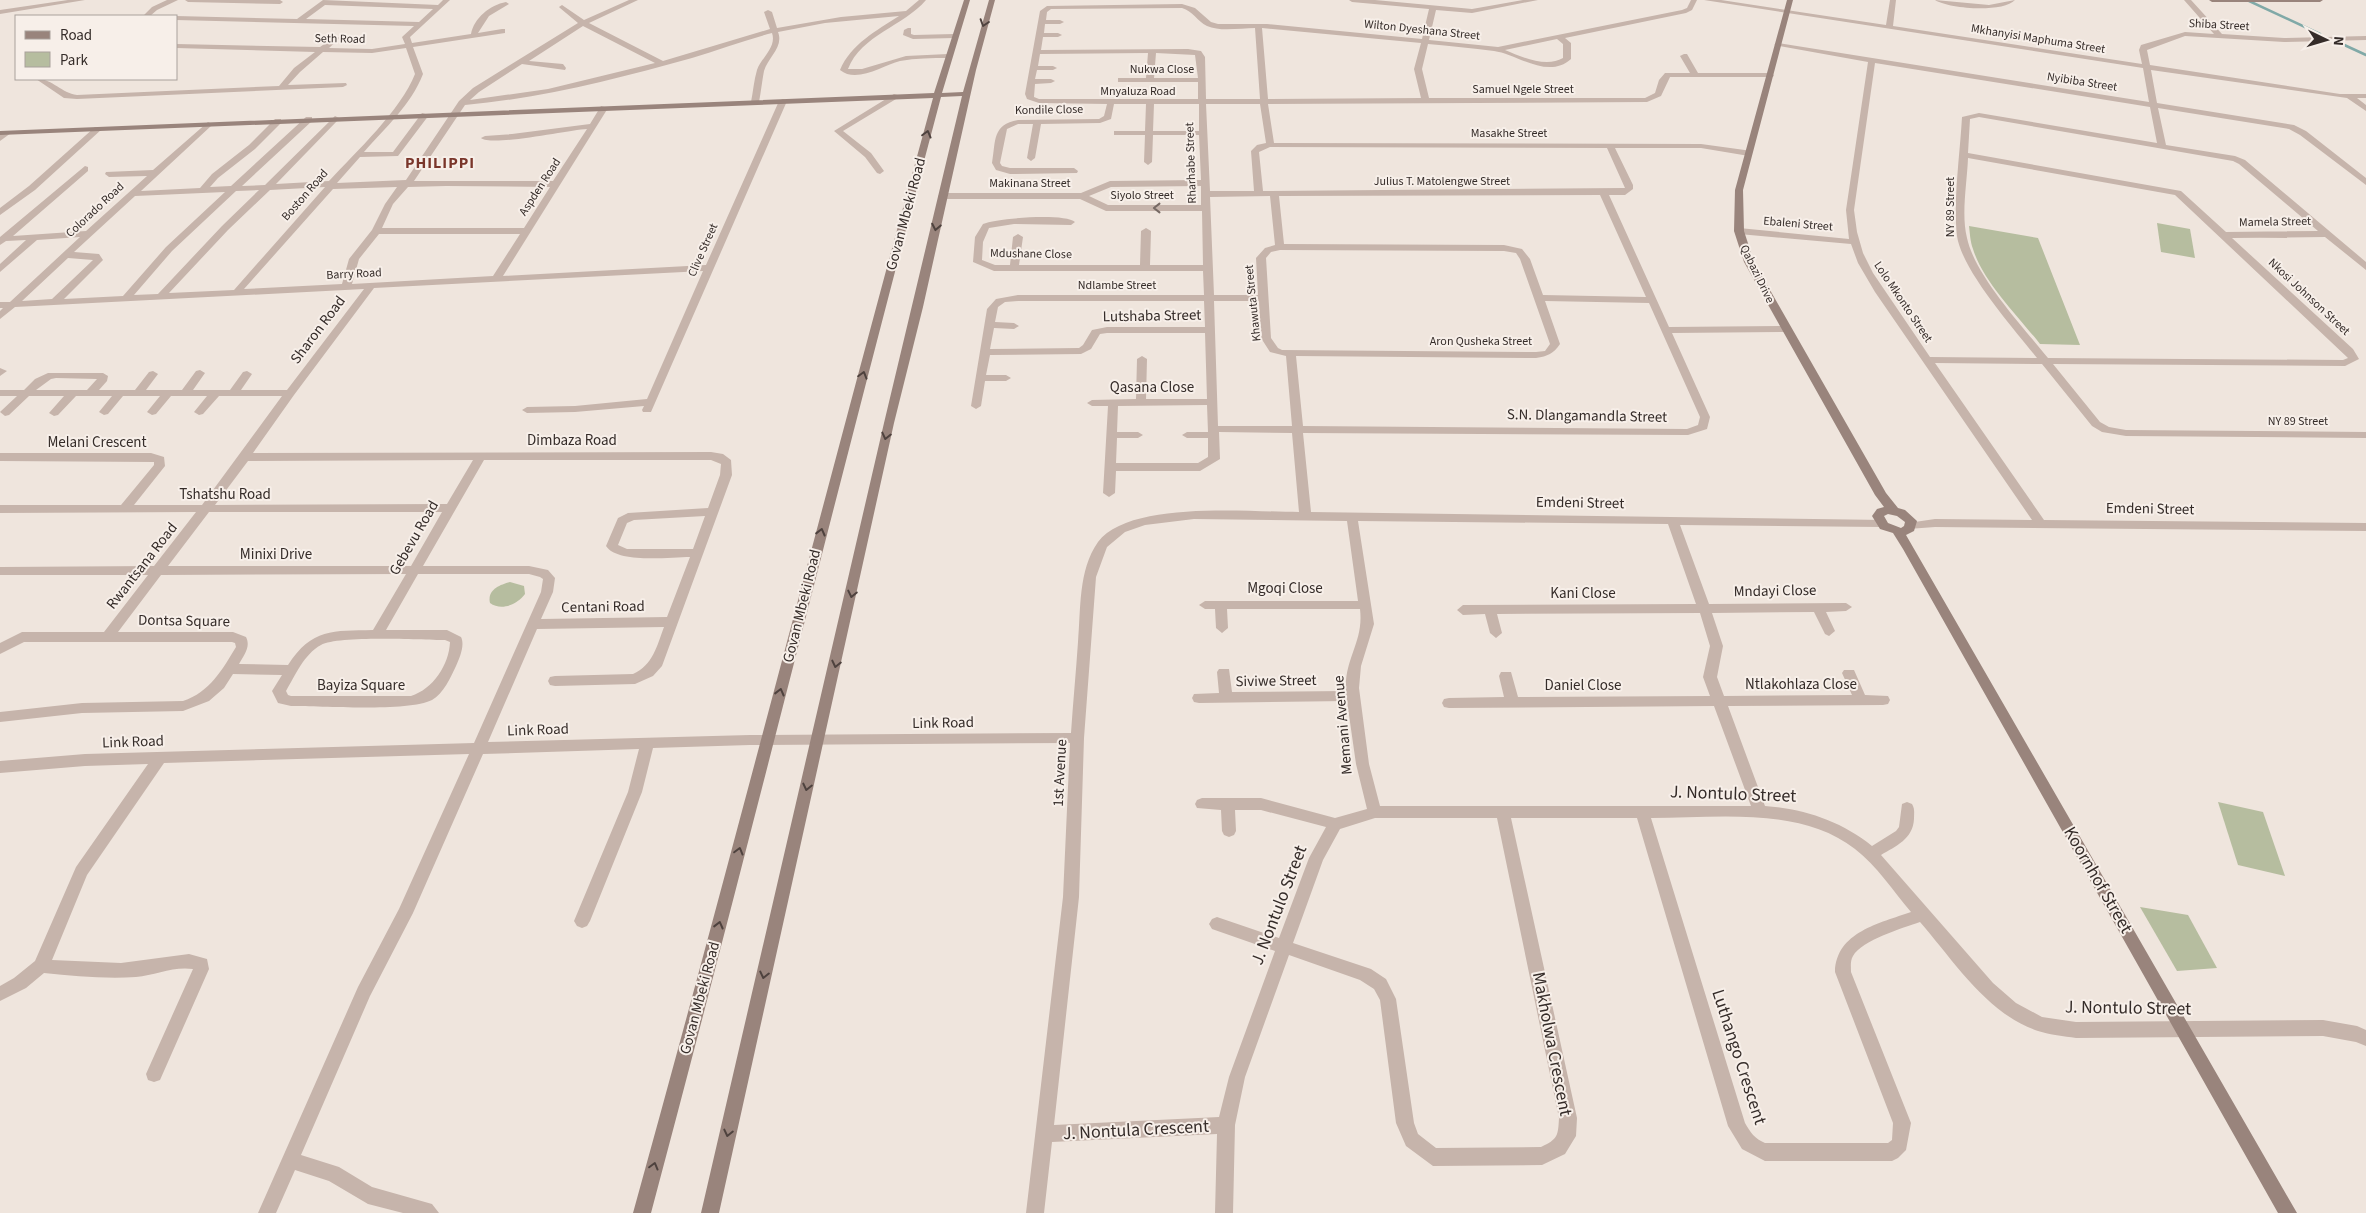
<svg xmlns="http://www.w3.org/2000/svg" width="2366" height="1213" viewBox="0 0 2366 1213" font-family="'Source Sans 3',sans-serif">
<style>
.green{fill:#b6bd9f}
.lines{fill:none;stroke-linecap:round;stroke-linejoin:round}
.stream{stroke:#80a9a7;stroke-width:2.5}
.street{fill:#c6b4ab;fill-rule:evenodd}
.secondary{fill:#99847c;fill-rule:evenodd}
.oneway{stroke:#4e423e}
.oneway2{stroke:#766964}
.labels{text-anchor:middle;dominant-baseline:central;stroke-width:4;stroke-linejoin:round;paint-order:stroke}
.far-street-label{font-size:12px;fill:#352c29;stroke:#f7efe9}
.street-label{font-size:15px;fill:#352c29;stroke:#f7efe9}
.far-district-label{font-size:16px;font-weight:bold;letter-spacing:1px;fill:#7a362b;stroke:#f7efe9}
.near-street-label{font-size:18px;fill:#352c29;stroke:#f7efe9}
</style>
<rect width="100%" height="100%" fill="#efe5dd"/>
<g class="green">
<path d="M2157,223L2190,229L2195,258L2161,252Z"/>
<path d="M1969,226L2038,238L2080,345L2040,344C2019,317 1983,282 1973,249C1970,241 1970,233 1969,226Z"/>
<path d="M510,582L524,586L525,594C517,605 501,611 490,603C487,590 499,585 510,582Z"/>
<path d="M2218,802L2263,812L2285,876L2238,865Z"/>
<path d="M2140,907L2188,915L2217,968L2177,971Z"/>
</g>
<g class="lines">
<g class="stream">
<path d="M2247,0L2320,34"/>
<path d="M2340,43L2366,55"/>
</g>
<g class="street">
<path d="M68,0H85L0,14V10Z"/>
<path d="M167,0H178L157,10L150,16H143L152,7Z"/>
<path d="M185,0H280L283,2L280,4L188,2Z"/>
<path d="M323,0L438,5L443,0H450L410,37L412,43L471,34C474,18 490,5 506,2L509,4L489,16L478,33L502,29H505V33L413,47L423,74C411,105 385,128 364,152H393L422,113L429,115L398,156L360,157L337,183L406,180L459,101L473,88L578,23L560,8L559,7L562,5L584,20L629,0H638L589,23L663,61L770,29L764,12L768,10L772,12L777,28L841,17L906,11L919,0H926C904,26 861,35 848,69H862L906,56L948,54L952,56L948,58C932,58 916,58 900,61C883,65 857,84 840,70C851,44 876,31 899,16L825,23L778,32C784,47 768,57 764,71C762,81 761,92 759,102L755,104L751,102C753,92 754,80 757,70C761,58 777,47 772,33C745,40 718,50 692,58C617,79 542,98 465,105L414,181H553L587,129C567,130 493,147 481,138L485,136L512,134L590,124L601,106L608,108L503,276L706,265L779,101L783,99L787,101L651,412H643L642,410L644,406L575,412L527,413L522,410L527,407L575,406L647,399L703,271L374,288L294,395L253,453L711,452L723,454L731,460L732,475L662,666L653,676L635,684L555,686L550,685L548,681L550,677L555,676L633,674C653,665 657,646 664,627L537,629L488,742L750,735L1071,733C1073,702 1076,672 1078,642C1081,610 1078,570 1098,542C1129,500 1250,512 1299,512L1292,433L1219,432L1220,459L1200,471H1116L1115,493L1109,497L1103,493L1108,406H1092L1087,403L1092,400L1136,399L1137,359L1142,356L1147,359L1146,399H1207L1205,333H1107L1100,334L1091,349L1081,354L990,355L986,375H1006L1011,378L1006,381H985L981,406L976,409L971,406L987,309L996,299L1018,295H1204L1203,271H994L973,262L975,237L983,224C997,218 1065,213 1075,222L1071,225L1014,224L989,228L983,242L982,260L995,265H1010L1013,237L1018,234L1023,237L1019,265H1140L1141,231L1146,228L1151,231L1150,265H1203L1202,211H1106L1080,199H942L938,196L942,193H1081L1110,181L1201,180L1199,135H1153L1152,162L1148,165L1144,162L1145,135H1114V131H1145L1146,104H1114L1111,119L1100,123L1041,124L1035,158L1031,161L1027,158L1033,124H1018L1007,129L1000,163L1002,166L1010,168H1074L1078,171L1077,173L1010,174L996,170L992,163C996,140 992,125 1018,120L1099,119L1104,116L1107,104L1039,103L1027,99L1025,94L1040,11L1047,6L1182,4L1195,8L1211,22L1218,24H1267L1422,39L1429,9L1352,2L1349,0H1375L1472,9L1523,0H1538L1472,13L1436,10L1429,40L1498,47L1682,10L1687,8L1691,0H1697L1692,10L1686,13L1565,38L1571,43V59C1548,80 1517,54 1494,51C1472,48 1450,46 1428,44L1422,69L1429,98H1645L1655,93L1659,80L1665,73H1690L1680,56L1684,54H1687L1698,73H1770L1774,75L1773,77H1670L1661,96L1647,102L1268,104L1274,143L1701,144L1752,151V155L1749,156L1701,148H1615L1633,185V189L1625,195H1609L1669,327L1786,326L1791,329L1786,332L1672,333L1710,417L1707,429L1688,435L1303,433L1311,512L1885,520L1887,523L1881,527L1680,525L1709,604L1846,603L1852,607L1846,611L1826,612L1835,631L1829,636L1825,634L1814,612L1712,613L1723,646L1717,677L1724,696L1852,695L1842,673L1844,670H1854L1865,695L1888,696L1890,700L1888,704L1883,705L1728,706L1765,806C1804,809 1841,821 1872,846L1896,831L1899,827L1902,804L1907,802L1912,804C1915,809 1914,813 1914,819C1913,839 1896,846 1881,855L1993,983L2016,1003L2042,1017L2076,1022L2323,1020L2357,1026L2366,1030V1046L2356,1042L2323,1036L2076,1038C2064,1036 2050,1035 2038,1031C1987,1014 1954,961 1920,922C1903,928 1862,940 1853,956C1850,961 1851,967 1851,972L1911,1123L1906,1150L1898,1158L1892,1161H1765L1742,1149L1728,1126L1637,818H1511L1577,1118L1576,1136L1565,1154L1542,1165L1433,1166L1406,1146L1396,1123L1380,1000L1374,989L1360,980L1289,955L1245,1077L1235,1125L1233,1213H1215L1217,1134L1052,1142L1044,1213H1026L1063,897L1070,743L750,745L653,748L642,792L590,921L587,926L582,928L577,926L574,921L628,792L639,749L483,754L413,913L370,996L301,1155L339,1167L372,1187L432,1204L439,1213H403L368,1204L329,1181L295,1170L276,1213H258L358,987L399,909L469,754L164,763L87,875L52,960L121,963L189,954L207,959L209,969L160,1080L154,1082L148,1080L146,1074L193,969C174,966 155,975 136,977C105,979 74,976 44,973L26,988L0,1001V986L14,978L35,961L76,867L148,764L85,766L0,773V761L85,754L474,743L541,592L543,579L540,577L529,574H418L386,630H447L461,637C465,645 460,657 456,666C451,677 443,694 432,700C408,712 322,706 291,706L278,703L272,691L282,675L233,674L224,688L209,701L183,711L82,713L0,722V712L82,703L183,701C210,692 222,670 236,647L235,643L232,642H24L0,654V643L22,632H104L148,575H0V567L154,566L196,512L0,513V505H121L154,465V462L0,461V453H151L164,457L165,466L134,505H202L282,396H219L203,414L199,415L194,412L207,396H171L156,414L152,415L147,412L160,396H123L108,414L104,415L99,412L112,396H76L58,415L54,416L49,413L64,396H29L9,415L5,416L0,412L17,396H0V390H24L35,379L48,373H103L108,376L107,381L99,390H135L149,372L153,371L158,374L146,390H182L196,371L200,370L205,373L193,390H230L243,372L247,371L252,374L241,390H287L364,289L15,307L0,319V311L3,308H0V302H10L80,237L37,240L0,272V264L26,240L6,241L0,245V237L85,166L88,167V171L13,236L86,231L147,176L109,177L105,174L106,172L153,170L208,122L212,124L211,126L141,191L200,188L212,174L249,145L275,119H281V123L255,149L218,178L210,187L231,186L306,117H312V121L242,186L265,185L335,116L339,118L338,120L276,184L329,181C356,152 401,110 415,74L406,48L372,53L323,52L300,72L288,85L346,83L347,85L343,87L77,99L64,98L36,79C52,78 61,93 77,95L279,86L294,68L315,52L176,48V44L320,47L336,36L340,38L329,48L372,49L405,44L402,37L414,26L176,20V16H174H176L297,19ZM325,5L433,9L419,22L306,19ZM1182,8C1193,11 1197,21 1207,26C1220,32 1241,28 1255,28L1260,99H1206L1205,57L1201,51L1188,49L1041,50L1043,37H1058L1062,35L1058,33H1044L1045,24H1060L1064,22L1060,20H1046L1047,12L1051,9ZM583,26L655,63L548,89L470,100L479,92L522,64L565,70L566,68L563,64L529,61ZM1262,28L1421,43L1414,69L1421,98L1268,99ZM1557,39L1563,44V58C1546,68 1522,57 1505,50ZM1148,53L1146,78H1118V82H1198V99H1039L1034,97L1035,84L1051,83L1055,81L1051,79H1035L1037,70H1053L1057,68L1053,66H1038L1040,54ZM1156,53L1195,55L1198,78H1154ZM1154,104H1199V131H1153ZM1206,104H1260L1266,143L1257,145L1251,151L1254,191H1210ZM1270,147L1607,148L1625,188L1263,191L1259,152ZM446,186L550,187L524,228H382L393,204L408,187ZM1201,186V205H1108L1089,196L1111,187ZM325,187L234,290L169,293L228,230L270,190ZM397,187L385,204L372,230L349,259L342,284L244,289L333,189ZM259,190L222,226L158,294L134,295L172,251L236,191ZM225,192L166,247L123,296L64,299L103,260L99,254L74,252L135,196ZM1600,195L1646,297L1543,295L1530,259L1522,249L1504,245L1284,244L1279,196ZM1270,196L1275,245L1265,248L1256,258L1258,295H1214L1210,197ZM379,234H520L493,276L352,284L359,259ZM1280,250L1504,251L1516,253L1520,259L1550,344L1545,351L1536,352L1282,350L1278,348L1271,338L1266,258L1271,252ZM68,258L93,260L52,299L22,301ZM1018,301H1204L1205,327H1107L1092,330L1083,345L1079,348L990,349L994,328L1014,329L1019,326L1014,323L995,322L998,307L1005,302ZM1214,301H1259L1261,338L1270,352L1286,356L1292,426H1218ZM1545,301L1649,303L1700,417L1698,425L1687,429L1303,426L1296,356L1536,358C1548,356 1553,354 1560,344ZM51,379L56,378L97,379L87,390H36ZM1207,405L1208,432H1187L1182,435L1187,438H1208V457L1198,463H1116L1117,438H1138L1143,435L1138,432H1117L1118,406ZM473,460L447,504L215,505L248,461ZM484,460H711L721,464L720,475L708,508L628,513L618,518L606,546C618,564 669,557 690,557L667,617L541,619L553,592L555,578L548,570L529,566H423ZM209,512H442L411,566H168ZM705,516L693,549H627L618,545L627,523L634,520ZM1194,519L1347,521L1358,601H1205L1199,605L1205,609H1215L1216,628L1222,633L1228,628L1227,609H1360C1364,642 1344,658 1346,691L1232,692L1229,669H1219L1217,672L1219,693L1194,694L1192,698L1194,702L1199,703L1347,701L1356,764L1367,809L1335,818L1261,798H1202L1197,800L1195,804L1197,808L1221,810L1222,831L1224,835L1229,837L1234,835L1236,831L1235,810H1261L1326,827L1309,858L1279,938L1217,917L1212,919L1209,924L1212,929L1275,951L1229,1077L1219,1117L1054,1125L1079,897L1084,738L1096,577L1107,547L1125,532L1145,525ZM1358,521L1668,524L1696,604L1463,605L1457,610L1463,615L1485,614L1490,633L1496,638L1502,633L1497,614L1700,613L1710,646L1703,677L1710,696L1518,697L1511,672H1501L1499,676L1504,697L1449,698L1444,699L1442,703L1444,707L1449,708L1714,706L1751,806H1380L1369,764L1359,688L1361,666L1374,624ZM406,574L373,630C333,631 312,628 288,665L239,664C244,655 251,647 246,637L233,632H118L161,575ZM445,640L450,642C449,665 433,689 411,696H291L288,695L286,691C295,676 304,654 321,645C339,635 420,640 445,640ZM1375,818H1497L1559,1118C1558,1136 1558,1139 1541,1147L1436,1148L1418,1134L1414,1123L1396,999L1386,979L1371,969L1293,943L1323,860L1340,829ZM1651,818C1716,818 1800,806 1855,849C1877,866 1893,891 1911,912C1880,923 1836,932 1835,972L1893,1123L1892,1140L1888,1143H1765C1755,1139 1750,1132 1745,1123Z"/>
<path d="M1704,0H1721L1886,25L1890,0H1896L1893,26L2142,64L2139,50L2141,45L2185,32L2214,34L2184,0H2191L2222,34L2284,38L2366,36V40L2284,42L2185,36L2147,50L2150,65L2340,94H2366V98H2357L2366,105V111L2347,98L2151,70L2157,103L2294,125L2306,131L2366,178V185L2300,135L2289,129L2158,108L2166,145L2235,156L2245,160L2366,262V270L2325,237L2232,238L2353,349L2359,359L2345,366L2053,364L2100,422L2109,427L2126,430L2366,432V438L2126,436L2102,432L2092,426L2042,364L1935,363L2044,520L2366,523V531L1935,527L1908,529L1906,526L1908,523L1935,519L2032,520L1875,292L1858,263L1851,244L1739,234L1734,231L1739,228L1849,239L1846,210L1868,62L1774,45L1778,43L2149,102L2143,68ZM1875,63L2150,107L2157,143L1979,113L1962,117C1960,154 1953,200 1957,236C1962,271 2015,330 2037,358L1930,357L1873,273L1863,253L1857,232L1854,210ZM1979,117L2233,161L2239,164L2318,231L2226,232L2181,191L1968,153L1970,119ZM1968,158L2175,195L2348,358L2343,360L2048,358C2024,328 1975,276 1967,238C1961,214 1967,184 1968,158Z"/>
<path d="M1935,0L1989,5L2015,0C2003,13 1949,9 1935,0Z"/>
<path d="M908,28H911V34L914,35L954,34L958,36L954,38L913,39L903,35L904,30Z"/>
<path d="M894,94L901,96L843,131L871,153L884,171L880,174L877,173L865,157L834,131Z"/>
<path d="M95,127L102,129L35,190L0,215V208L29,186Z"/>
<path d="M4,131L11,133L0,141V135Z"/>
<path d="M0,368L7,371L0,376Z"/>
</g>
<g class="secondary">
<path d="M964,0H970L942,93L963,92L989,0H995L976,70L923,307L894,423L719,1213H701L884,423L962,96L941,97C842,469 750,842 651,1213H633C736,842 831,469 933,98L0,135V131L934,93Z"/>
<path d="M1787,0H1793L1743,190L1744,231L1754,262L1886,493L1898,508L1905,510L1917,521L1914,531L1906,535L2297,1213H2278L1903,549L1893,533L1880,529L1872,516L1877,509L1884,507L1875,495L1744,262L1734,231L1735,190ZM1888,514L1897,516L1905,522L1904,526L1901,528L1888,523L1884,516Z"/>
<path d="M2209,0H2323L2320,2H2212Z"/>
</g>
</g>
<defs><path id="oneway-chevron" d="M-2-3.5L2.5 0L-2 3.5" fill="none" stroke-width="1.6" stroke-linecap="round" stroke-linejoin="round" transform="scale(1.25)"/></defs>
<g class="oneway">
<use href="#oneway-chevron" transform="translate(984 23) rotate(108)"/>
<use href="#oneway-chevron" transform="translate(927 134) rotate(-75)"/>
<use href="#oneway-chevron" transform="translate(936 227) rotate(101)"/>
<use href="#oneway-chevron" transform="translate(863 375) rotate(-74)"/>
<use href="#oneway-chevron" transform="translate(886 436) rotate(103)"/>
<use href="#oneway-chevron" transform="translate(821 532) rotate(-76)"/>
<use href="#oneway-chevron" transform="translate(852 594) rotate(102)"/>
<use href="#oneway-chevron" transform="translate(836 664) rotate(103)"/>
<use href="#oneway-chevron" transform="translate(780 692) rotate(-76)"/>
<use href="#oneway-chevron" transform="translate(807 787) rotate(103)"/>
<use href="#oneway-chevron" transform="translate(739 851) rotate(-75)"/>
<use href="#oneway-chevron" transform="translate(719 925) rotate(-76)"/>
<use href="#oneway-chevron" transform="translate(764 975) rotate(103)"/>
<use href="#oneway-chevron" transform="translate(728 1133) rotate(103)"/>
<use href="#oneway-chevron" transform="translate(654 1166) rotate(-75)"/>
</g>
<use class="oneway2" href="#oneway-chevron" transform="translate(1157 208) rotate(180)"/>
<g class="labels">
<g class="far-street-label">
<text transform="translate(2219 25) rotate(3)">Shiba Street</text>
<text transform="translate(1422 30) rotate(6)">Wilton Dyeshana Street</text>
<text transform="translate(340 39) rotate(1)">Seth Road</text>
<text transform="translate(2038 39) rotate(9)">Mkhanyisi Maphuma Street</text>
<text x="1162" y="69">Nukwa Close</text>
<text transform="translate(2082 82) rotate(9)">Nyibiba Street</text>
<text x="1523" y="89">Samuel Ngele Street</text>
<text x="1138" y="91">Mnyaluza Road</text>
<text transform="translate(1049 110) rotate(-1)">Kondile Close</text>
<text x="1509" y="133">Masakhe Street</text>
<text transform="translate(1191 163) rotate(-92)">Rharhabe Street</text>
<text x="1442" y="181">Julius T. Matolengwe Street</text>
<text x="1030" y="183">Makinana Street</text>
<text transform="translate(540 187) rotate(-57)">Aspden Road</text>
<text transform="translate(305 195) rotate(-49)">Boston Road</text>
<text x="1142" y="195">Siyolo Street</text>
<text transform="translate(1950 207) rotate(-90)">NY 89 Street</text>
<text transform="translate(95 210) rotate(-43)">Colorado Road</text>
<text transform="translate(2275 222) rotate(-1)">Mamela Street</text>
<text transform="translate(1798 224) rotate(5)">Ebaleni Street</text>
<text transform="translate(703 250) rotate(-66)">Clive Street</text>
<text transform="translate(1031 254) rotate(1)">Mdushane Close</text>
<text transform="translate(354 274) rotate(-3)">Barry Road</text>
<text transform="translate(1757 274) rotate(64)">Qabazi Drive</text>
<text x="1117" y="285">Ndlambe Street</text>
<text transform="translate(2309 297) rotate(43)">Nkosi Johnson Street</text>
<text transform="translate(1903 302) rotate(56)">Lolo Mkonto Street</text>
<text transform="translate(1253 303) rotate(-96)">Khawuta Street</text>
<text x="1481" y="341">Aron Qusheka Street</text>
<text x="2298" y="421">NY 89 Street</text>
</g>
<g class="street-label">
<text transform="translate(906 214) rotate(-75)">Govan Mbeki Road</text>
<text transform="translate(1152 316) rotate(-1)">Lutshaba Street</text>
<text transform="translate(318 330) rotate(-53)">Sharon Road</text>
<text x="1152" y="387">Qasana Close</text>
<text transform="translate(1587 416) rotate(1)">S.N. Dlangamandla Street</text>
<text x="572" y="440">Dimbaza Road</text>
<text x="97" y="442">Melani Crescent</text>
<text x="225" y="494">Tshatshu Road</text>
<text transform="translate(1580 503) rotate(1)">Emdeni Street</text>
<text transform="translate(2150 509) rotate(1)">Emdeni Street</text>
<text transform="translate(414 538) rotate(-60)">Gebevu Road</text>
<text x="276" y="554">Minixi Drive</text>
<text transform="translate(142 566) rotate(-52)">Rwantsana Road</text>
<text x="1285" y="588">Mgoqi Close</text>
<text transform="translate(1775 591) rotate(-1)">Mndayi Close</text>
<text x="1583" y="593">Kani Close</text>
<text transform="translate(802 606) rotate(-76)">Govan Mbeki Road</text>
<text transform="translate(603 607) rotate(-1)">Centani Road</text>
<text transform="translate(184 621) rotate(1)">Dontsa Square</text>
<text transform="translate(1276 681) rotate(-1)">Siviwe Street</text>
<text x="1801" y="684">Ntlakohlaza Close</text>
<text x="361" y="685">Bayiza Square</text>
<text x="1583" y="685">Daniel Close</text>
<text transform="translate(943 723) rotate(-1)">Link Road</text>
<text transform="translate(1343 725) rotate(-95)">Memani Avenue</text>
<text transform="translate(538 730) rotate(-2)">Link Road</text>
<text transform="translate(133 742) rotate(-2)">Link Road</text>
<text transform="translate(1060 773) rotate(-87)">1st Avenue</text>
<text transform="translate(700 998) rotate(-75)">Govan Mbeki Road</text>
</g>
<g class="far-district-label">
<text x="440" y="163">PHILIPPI</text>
</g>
<g class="near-street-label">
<text transform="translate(1733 794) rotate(2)">J. Nontulo Street</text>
<text transform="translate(2098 880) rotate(60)">Koornhof Street</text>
<text transform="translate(1279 905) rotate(-69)">J. Nontulo Street</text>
<text transform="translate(2128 1008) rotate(1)">J. Nontulo Street</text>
<text transform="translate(1552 1044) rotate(79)">Makholwa Crescent</text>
<text transform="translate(1739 1057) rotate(72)">Luthango Crescent</text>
<text transform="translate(1136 1130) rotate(-3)">J. Nontula Crescent</text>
</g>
</g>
<rect x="15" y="15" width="162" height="65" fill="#f7efe9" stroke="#a9a19c"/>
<rect x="25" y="31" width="25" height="8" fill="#99847c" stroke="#a9a19c"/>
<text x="60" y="40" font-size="15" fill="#352c29">Road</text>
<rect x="25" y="52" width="25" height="15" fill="#b6bd9f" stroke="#a9a19c"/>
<text x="60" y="65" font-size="15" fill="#352c29">Park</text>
<g transform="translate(2326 40) rotate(95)" stroke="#f7efe9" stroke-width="4" paint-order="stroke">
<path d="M0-4L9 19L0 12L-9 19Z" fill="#352c29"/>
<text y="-8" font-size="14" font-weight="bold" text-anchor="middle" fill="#352c29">N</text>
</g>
</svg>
